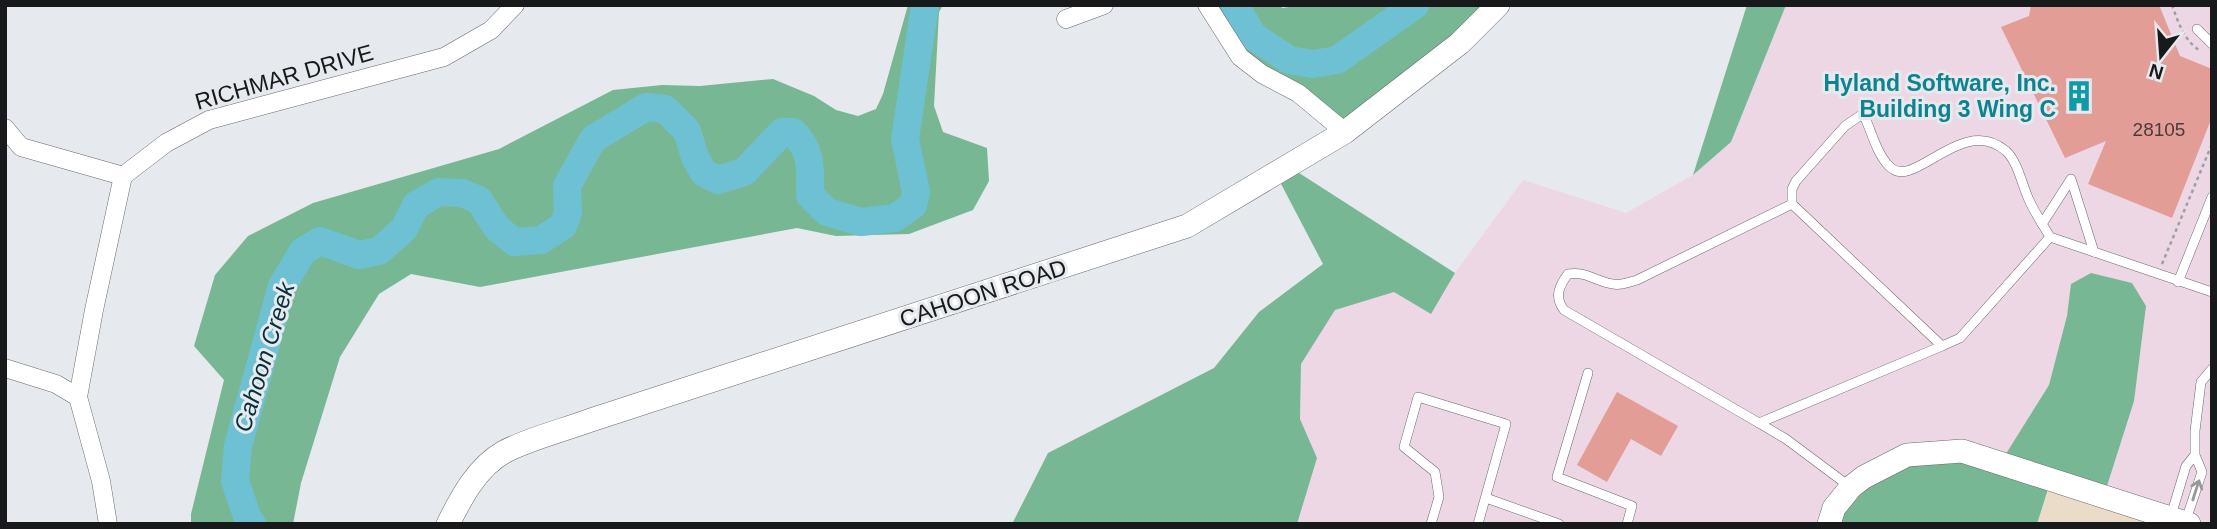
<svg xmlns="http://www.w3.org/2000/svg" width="2217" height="529" viewBox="0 0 2217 529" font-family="Arial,sans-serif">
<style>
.commercial{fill:#edd7e5}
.industrial{fill:#eadcc9}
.forest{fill:#78b793}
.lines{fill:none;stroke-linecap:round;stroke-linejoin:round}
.river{stroke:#6ec1d2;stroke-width:28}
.building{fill:#e39d97}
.service-casing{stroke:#67696d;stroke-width:10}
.minor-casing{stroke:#67696d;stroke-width:19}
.tertiary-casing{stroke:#67696d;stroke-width:24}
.path{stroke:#9d9fa2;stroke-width:2.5;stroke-dasharray:3.5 3.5;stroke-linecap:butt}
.service{stroke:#fff;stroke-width:9}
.minor{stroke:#fff;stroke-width:18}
.tertiary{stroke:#fff;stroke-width:23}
.oneway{stroke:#979898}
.labels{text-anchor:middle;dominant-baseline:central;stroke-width:6;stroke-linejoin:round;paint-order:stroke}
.number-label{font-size:19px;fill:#4b3a39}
.street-label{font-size:23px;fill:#18191a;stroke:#e6e9ed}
.culture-label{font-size:23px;font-weight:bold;fill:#0d838f;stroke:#e6e9ed;text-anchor:end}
.water-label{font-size:24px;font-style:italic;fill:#063038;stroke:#e6e9ed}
</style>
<rect width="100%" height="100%" fill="#e6e9ed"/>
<path class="commercial" d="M1786,5H2212V524L1952,440L1894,448L1849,479L1822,524H1297L1317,458L1300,419L1301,364L1335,309L1394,292L1431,313L1455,273L1523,180L1626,213L1693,175L1731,142Z"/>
<path class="industrial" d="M2054,473L2106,489L2211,524H2037Z"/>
<g class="forest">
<path d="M908,5H943L939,12L934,106L943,132L987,148L989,181L973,210L909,234L836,236L797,228L480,287L411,274L379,294L340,357L301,483L293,524H191V514L224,380L194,346L215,275L248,236L313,203L499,149L613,90L662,85L700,86L773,79L814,96L836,110L858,116L876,109L883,94Z"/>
<path d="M1200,5H1277L1283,8L1299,5H1507L1344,139L1287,96Z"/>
<path d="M1747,5H1786L1731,142L1693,175Z"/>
<path d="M1296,171L1455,273L1431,314L1394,292L1335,310L1301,364L1300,419L1317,458L1297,524H1012L1048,453L1214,368L1259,312L1323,264L1279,180Z"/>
<path d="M2091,273L2132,283L2146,306L2134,401L2106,489L2004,457L2049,385L2067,316L2071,284Z"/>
<path d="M1962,459L2049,486L2037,524H1837L1841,513L1863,486L1909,461Z"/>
</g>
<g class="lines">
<g class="river">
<path d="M1235,5L1253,36L1289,60L1313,64L1337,60L1415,5"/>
<path d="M252,524L247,516L235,481L238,446L282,286L303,251L320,241L359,255L379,251L404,229L416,205L439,192L462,193L479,200L497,228L514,242L541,240L563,226L568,213L567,186L593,139L646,107L665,109L687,131L695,157L704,173L718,180L744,172L782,132H793C813,152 810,169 810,195L827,212L861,222L895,218L913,205L916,192L905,139L925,5"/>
</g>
</g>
<g class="building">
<path d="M2031,5H2159L2180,56L2212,69V117L2172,218L2088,184L2106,141L2065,158L2001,27L2029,16Z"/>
<path d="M1617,392L1678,426L1661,456L1631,439L1607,482L1577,465Z"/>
</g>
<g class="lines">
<defs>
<g id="service">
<path d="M2197,29L2212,44"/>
<path d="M1792,204L1637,280C1629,282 1621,286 1613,284C1597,282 1586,271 1568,274C1559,286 1554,297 1564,310L1759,423L1942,346"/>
<path d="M2042,224L2071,179L2094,252"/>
<path d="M2050,237L1960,338L1942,346L1792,204V189L1796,181L1845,126L1861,115L1865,118C1872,133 1877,154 1889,166C1913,193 1961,113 2006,151C2018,162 2022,185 2029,200C2035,213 2043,225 2050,237L2212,292"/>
<path d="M2178,282L2212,197"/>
<path d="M1588,373L1557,477L1632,506L1627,524"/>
<path d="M1759,423L1786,439L1849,486"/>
<path d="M2195,455L2186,466L2173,509L2177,520L2188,514L2202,472L2195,455V431L2201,382L2212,369"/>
<path d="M1486,498L1559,524"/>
<path d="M1431,524L1439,497L1435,472L1404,447L1418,397L1506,424L1478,524"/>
</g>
<g id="minor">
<path d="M1207,5L1240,57L1262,74L1298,93L1345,132"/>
<path d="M1066,19L1104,5"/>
<path d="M5,128L21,147L123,176"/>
<path d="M5,368L56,384L78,397"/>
<path d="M108,524L101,481L78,397L94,310L123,176L166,143L209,120L444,57L491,30L515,5"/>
</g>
<g id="tertiary">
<path d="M448,524C461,498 477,467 504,452C528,439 564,430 591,420L1187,226L1345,132L1460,43L1498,5"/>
<path d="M1829,524L1834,508L1851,487L1864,477L1907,455L1962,451L2189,524"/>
</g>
</defs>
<use href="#service" class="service-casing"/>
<use href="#minor" class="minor-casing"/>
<use href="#tertiary" class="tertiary-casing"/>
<g class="path">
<path d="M2172,5C2178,22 2184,40 2199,50"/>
<path d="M2162,264L2212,144"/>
</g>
<use href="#service" class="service"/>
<use href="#minor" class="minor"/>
<use href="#tertiary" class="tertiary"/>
</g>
<defs><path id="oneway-shaft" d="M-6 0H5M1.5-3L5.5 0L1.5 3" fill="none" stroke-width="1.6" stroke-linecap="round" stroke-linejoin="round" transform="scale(1.75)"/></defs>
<use class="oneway" href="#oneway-shaft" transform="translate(2196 490) rotate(-72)"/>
<defs>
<symbol id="building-bare" viewBox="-9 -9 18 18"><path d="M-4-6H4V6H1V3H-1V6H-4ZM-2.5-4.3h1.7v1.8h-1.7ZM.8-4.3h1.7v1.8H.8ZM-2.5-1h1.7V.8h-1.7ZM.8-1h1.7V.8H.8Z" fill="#0f9aa8" stroke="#e6e9ed" stroke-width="2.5" paint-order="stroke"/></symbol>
</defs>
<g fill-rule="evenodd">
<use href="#building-bare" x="2057" y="74" width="44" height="44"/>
</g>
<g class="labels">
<g class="number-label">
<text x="2159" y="129">28105</text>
</g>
<g class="street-label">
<text transform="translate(284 77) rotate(-16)">RICHMAR DRIVE</text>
<text transform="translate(983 293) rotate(-18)">CAHOON ROAD</text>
</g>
<g class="culture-label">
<text x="2056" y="83">Hyland Software, Inc.<tspan x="2056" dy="26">Building 3 Wing C</tspan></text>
</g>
<g class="water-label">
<text transform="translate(264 357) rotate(-73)">Cahoon Creek</text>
</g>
</g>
<rect width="2217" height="529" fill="none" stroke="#18191a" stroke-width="14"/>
<g transform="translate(2161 56) rotate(197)" stroke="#e6e9ed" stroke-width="5" paint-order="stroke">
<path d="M0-5L12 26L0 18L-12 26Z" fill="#18191a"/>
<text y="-10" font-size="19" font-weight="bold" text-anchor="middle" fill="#18191a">N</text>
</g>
</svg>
